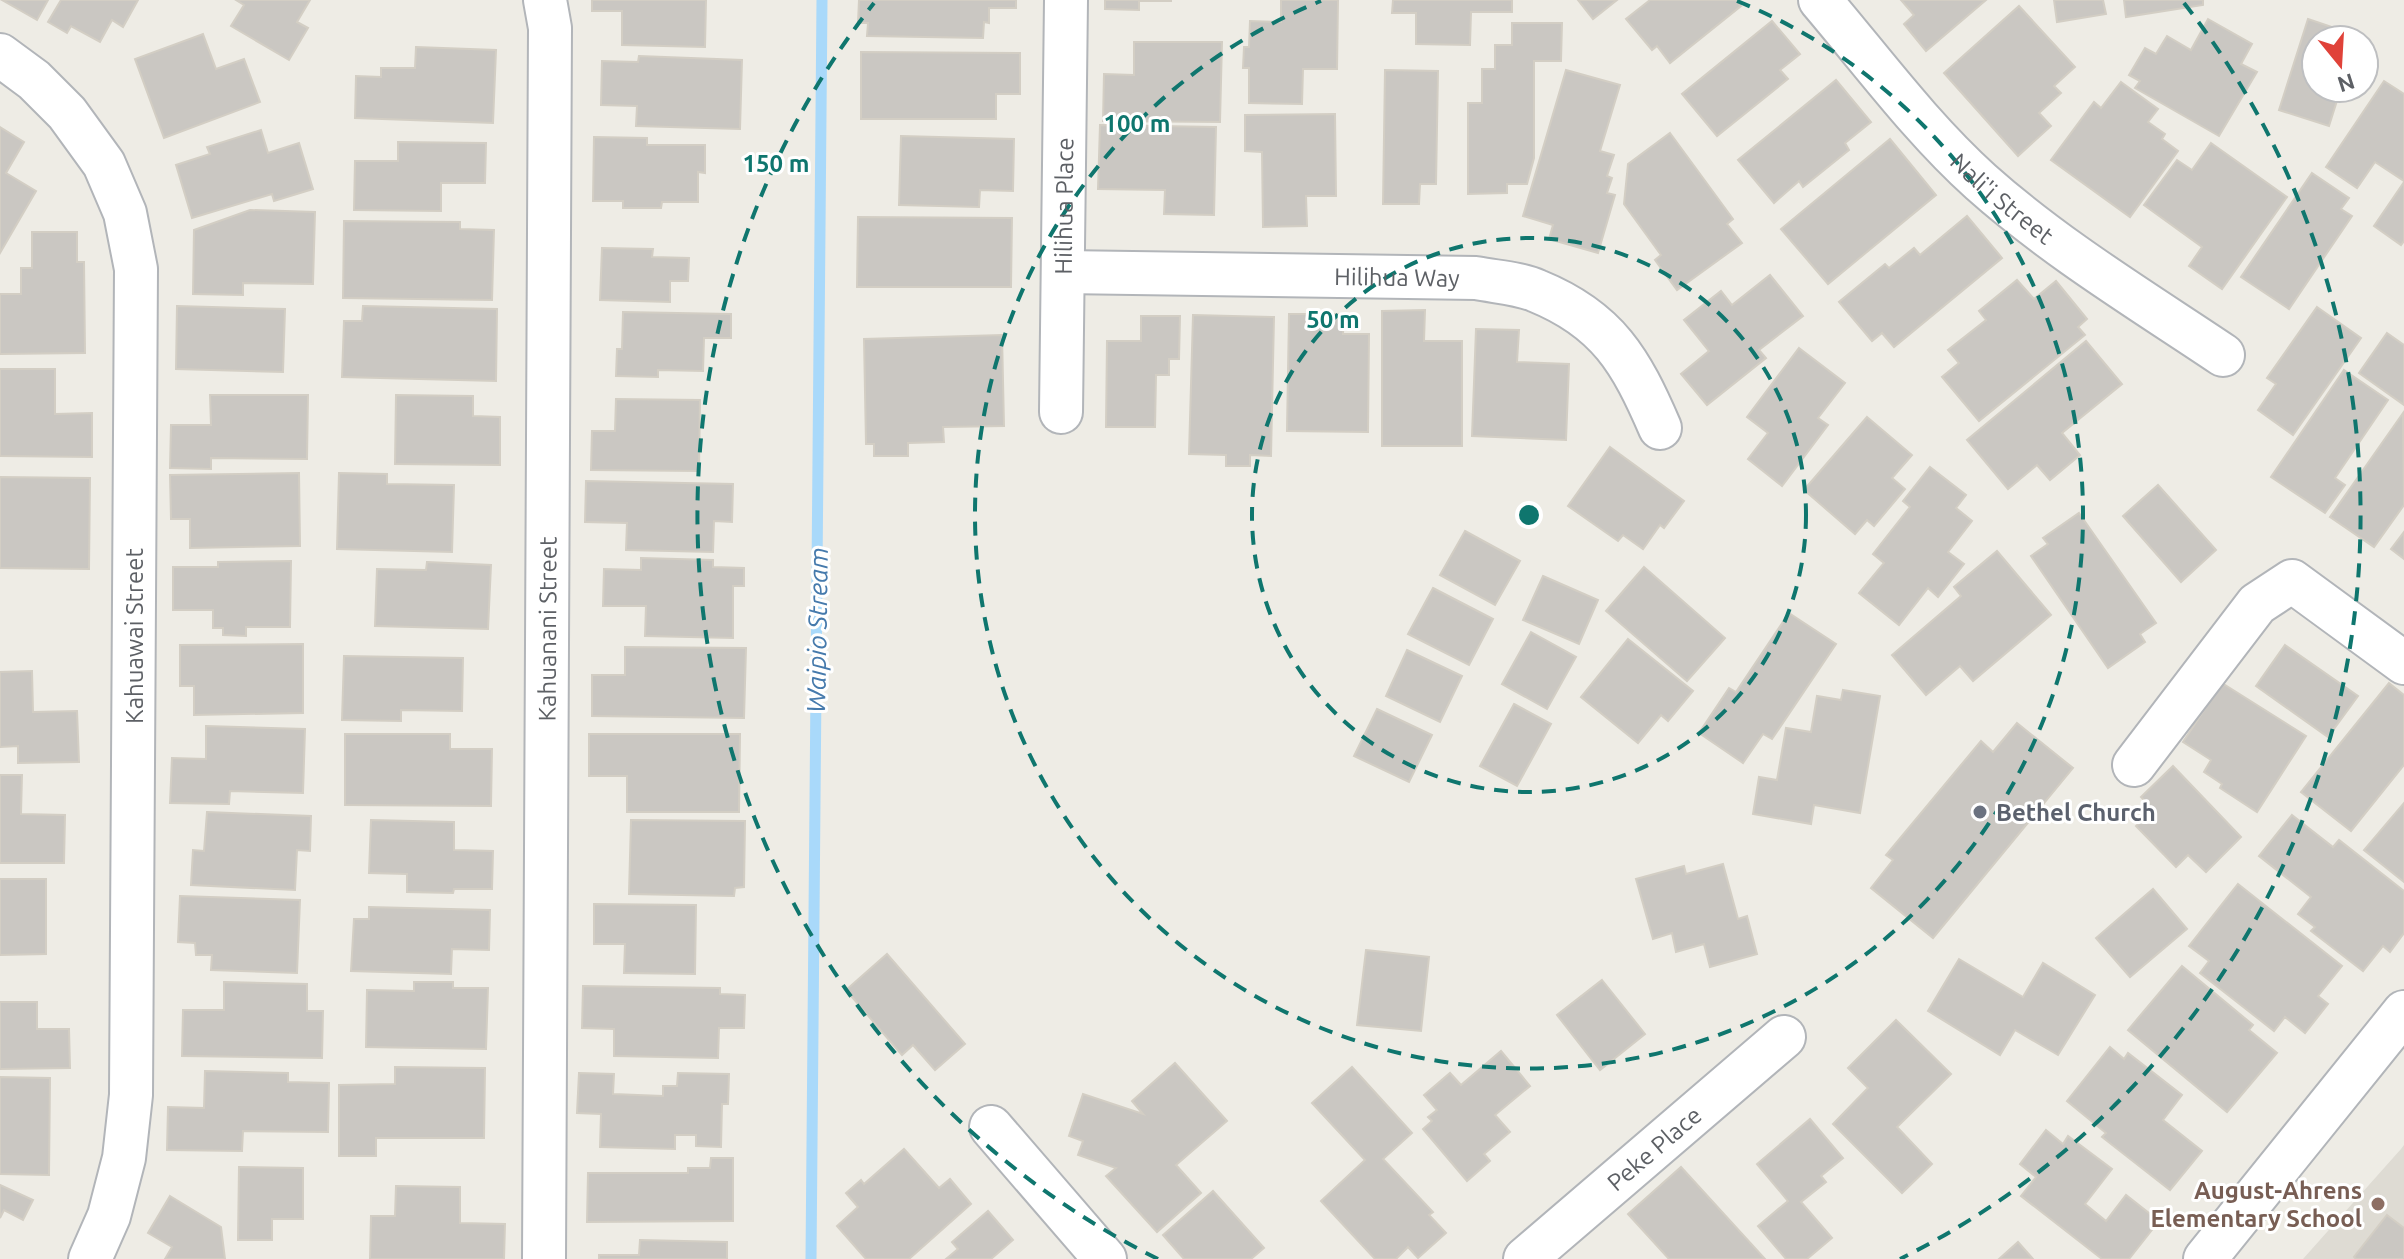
<svg xmlns="http://www.w3.org/2000/svg" width="2404" height="1259" viewBox="0 0 2404 1259" font-family="Ubuntu,sans-serif">
<style>
.education{fill:#dedbd3}
.lines{fill:none;stroke-linecap:round;stroke-linejoin:round}
.stream{stroke:#a9d9fa;stroke-width:11}
.building{fill:#cac7c2;stroke:#d3cec4;stroke-width:2}
.minor-casing{stroke:#b2b5b9;stroke-width:46}
.minor{stroke:#fff;stroke-width:42}
.ring{fill:none;stroke:#0f766e;stroke-width:4;stroke-dasharray:14 10}
.worship-dot{fill:#6b7280;stroke:#fff;stroke-width:3}
.education-dot{fill:#8d6e63;stroke:#fff;stroke-width:3}
.labels{text-anchor:middle;dominant-baseline:central;stroke-width:6;stroke-linejoin:round;paint-order:stroke}
.street-label{font-size:24px;fill:#5d6065;stroke:#fff}
.worship-label{font-size:24px;font-weight:bold;fill:#5b616d;stroke:#fff;text-anchor:start}
.education-label{font-size:24px;font-weight:bold;fill:#785e54;stroke:#fff;text-anchor:end}
.water-label{font-size:26px;font-style:italic;fill:#467aac;stroke:#fff}
.centre{fill:#0f766e;stroke:#fff;stroke-width:4}
.ring-label{font-size:24px;text-anchor:middle;font-weight:bold;fill:#0f766e;stroke:#fff;stroke-width:6;stroke-linejoin:round;paint-order:stroke}
</style>
<rect width="100%" height="100%" fill="#eeece5"/>
<path class="education" d="M2404,1145V1259H2303L2401,1149Z"/>
<g class="lines">
<path class="stream" d="M811,1259L822,0"/>
</g>
<g class="building">
<path d="M2,0H48L37,20Z"/>
<path d="M61,0H138L123,27L112,20L100,42L71,26L67,33L48,22Z"/>
<path d="M236,0H310L297,22L308,28L289,60L231,26L244,5Z"/>
<path d="M592,0H706L705,47L622,45V11H592Z"/>
<path d="M859,0H1016V8H989V23L984,22L983,38L867,36L868,23H858Z"/>
<path d="M1105,0H1171V1H1139V10L1105,9Z"/>
<path d="M1281,0H1338L1337,69H1303L1302,104L1249,103V68H1243L1244,47H1249L1250,21L1281,22Z"/>
<path d="M1393,0H1512V12H1471L1470,45L1416,44V13H1392Z"/>
<path d="M1578,0H1617L1593,19Z"/>
<path d="M1650,0H1736L1741,6L1670,63L1657,46L1652,50L1626,19Z"/>
<path d="M1901,0H1986L1926,51L1904,24L1914,15Z"/>
<path d="M2054,0H2103L2106,14L2057,22Z"/>
<path d="M2124,0H2203V5L2126,17Z"/>
<path d="M2019,6L2075,67L2054,86L2061,93L2039,113L2051,126L2018,156L1944,73Z"/>
<path d="M2208,19L2252,44L2241,64L2257,72L2219,136L2135,88L2140,81L2129,75L2145,48L2156,54L2167,36L2191,50Z"/>
<path d="M2308,19L2338,29L2334,40H2316V88H2341L2329,126L2279,110Z"/>
<path d="M1772,21L1800,54L1780,70L1788,79L1717,136L1682,94Z"/>
<path d="M1512,23H1562L1561,61H1534V158L1527,184H1507V193L1468,194V103H1482V69H1495V45H1512Z"/>
<path d="M203,34L216,69L244,59L260,102L164,138L135,59Z"/>
<path d="M1134,42H1222L1220,122L1103,121L1104,74L1134,75Z"/>
<path d="M416,47L496,50L493,123L355,118L356,76L381,77V68H415Z"/>
<path d="M861,52L1020,53V94H996V119H861Z"/>
<path d="M639,56L742,60L740,129L636,126L637,106L601,105L602,61L638,62Z"/>
<path d="M1385,70L1438,71L1436,184H1420L1419,204H1383Z"/>
<path d="M1566,70L1620,85L1600,151L1614,155L1607,176L1612,178L1607,193L1615,195L1598,253L1549,239L1553,225L1523,216Z"/>
<path d="M1836,80L1871,122L1845,143L1849,150L1803,187L1799,181L1774,203L1738,160Z"/>
<path d="M2384,81L2404,94V181L2375,162L2357,188L2326,167Z"/>
<path d="M2121,82L2158,109L2148,122L2165,134L2162,139L2178,151L2130,217L2051,160L2094,102L2101,108Z"/>
<path d="M1335,114L1336,196H1306L1307,226L1263,227L1262,152L1245,151V115Z"/>
<path d="M1100,125L1216,127L1214,215L1164,214L1165,190L1098,189Z"/>
<path d="M0,127L24,142L6,173L36,191L0,253Z"/>
<path d="M261,130L268,153L299,143L313,189L274,201L272,194L192,218L176,165L210,154L207,147Z"/>
<path d="M1670,133L1733,219L1727,224L1742,243L1677,290L1655,260L1661,255L1624,204L1628,164Z"/>
<path d="M901,136L1014,139L1013,191L980,190L979,207L899,205Z"/>
<path d="M594,137L647,138V145H705V173L698,172V202H662L661,208H623V201H593Z"/>
<path d="M1890,139L1936,195L1828,284L1781,229Z"/>
<path d="M398,142L486,143L485,183H441V211L354,210L355,161H398Z"/>
<path d="M2211,143L2287,197L2222,289L2189,266L2202,247L2144,205L2177,160L2192,170Z"/>
<path d="M2312,173L2349,198L2341,209L2352,216L2289,309L2241,277Z"/>
<path d="M2404,182V241L2401,245L2374,226Z"/>
<path d="M250,210L315,212L313,284L243,283V295L193,294L194,230Z"/>
<path d="M1967,216L2002,258L1894,347L1882,333L1872,341L1839,302L1885,264L1889,268L1914,248L1920,255Z"/>
<path d="M858,217L1012,218L1011,287H857Z"/>
<path d="M344,221L460,222V229L494,230L492,300L343,298Z"/>
<path d="M32,232H77V262H84L85,353L0,354V294H21V268H32Z"/>
<path d="M602,248L653,249L652,257L689,258L688,281H670V302L600,300Z"/>
<path d="M1770,275L1803,316L1759,350L1766,358L1707,405L1681,374L1709,351L1684,320L1721,291L1732,305Z"/>
<path d="M2017,280L2034,299L2056,281L2087,319L2078,327L2085,335L1979,421L1942,377L1959,363L1948,350L1986,320L1979,311Z"/>
<path d="M177,306L285,309L283,372L176,369Z"/>
<path d="M363,306L497,309L496,381L342,377L344,321H362Z"/>
<path d="M2317,307L2361,338L2293,435L2258,410L2276,384L2267,378Z"/>
<path d="M1425,310L1424,341H1462V446H1382V311Z"/>
<path d="M623,312L731,314V338H704L703,371L658,370V377L616,376L617,349H622Z"/>
<path d="M1289,314H1344L1343,334H1369L1368,432L1287,431Z"/>
<path d="M1193,315L1274,317L1271,456L1250,455V466H1226V455L1189,454Z"/>
<path d="M1141,316H1180L1179,359H1169V375H1156L1155,427H1106L1107,341H1141Z"/>
<path d="M1476,329L1519,330L1517,362L1569,364L1566,440L1472,436Z"/>
<path d="M2387,333L2404,345V405L2359,373Z"/>
<path d="M1002,335L1004,426L943,427L944,442L908,443V456H874V444H866L864,339Z"/>
<path d="M2086,341L2122,384L2062,433L2080,455L2050,480L2037,465L2008,489L1967,440Z"/>
<path d="M1799,348L1845,383L1818,418L1828,425L1782,486L1748,459L1768,433L1747,417Z"/>
<path d="M0,369H55V414L92,413V457L0,456Z"/>
<path d="M2344,370L2388,400L2335,478L2345,485L2325,513L2271,477Z"/>
<path d="M210,395H308L307,459L211,458V469L170,468L171,425H211Z"/>
<path d="M396,395L473,396V416L500,417V465L395,464Z"/>
<path d="M616,399L700,400L699,471L591,470L592,431H615Z"/>
<path d="M2403,413L2404,505L2374,547L2330,517Z"/>
<path d="M1867,417L1912,455L1892,478L1905,489L1874,526L1867,520L1855,534L1804,490Z"/>
<path d="M1610,447L1684,501L1664,528L1660,525L1643,549L1623,535L1618,541L1568,506Z"/>
<path d="M1930,467L1966,495L1956,508L1972,521L1948,552L1964,564L1938,597L1928,588L1899,625L1859,593L1884,563L1873,554L1910,507L1903,501Z"/>
<path d="M299,473L300,546L190,548V519H171L170,475Z"/>
<path d="M339,473L387,474V484L454,485L452,552L337,549Z"/>
<path d="M0,477L90,478L89,569L0,568Z"/>
<path d="M586,481L733,484L732,522L714,521L713,552L626,550L627,523L585,522Z"/>
<path d="M2158,485L2216,550L2181,582L2123,516Z"/>
<path d="M2079,513L2156,623L2140,634L2145,642L2108,668L2031,556L2048,544L2043,538Z"/>
<path d="M1465,531L1520,561L1495,605L1440,575Z"/>
<path d="M2404,532V559L2391,549Z"/>
<path d="M1997,551L2051,615L1973,681L1960,666L1926,695L1892,655L1961,596L1954,587Z"/>
<path d="M641,558L713,560V567L744,568V586H733V638L645,636L646,606H603L604,569L641,570Z"/>
<path d="M291,561L290,627H246V636L223,635V628H213V610H173V567H218V562Z"/>
<path d="M427,562L491,565L488,629L375,626L377,569L426,570Z"/>
<path d="M1644,567L1725,638L1687,681L1606,611Z"/>
<path d="M1543,576L1598,600L1579,644L1523,620Z"/>
<path d="M1433,588L1493,619L1469,665L1408,634Z"/>
<path d="M1789,613L1836,644L1772,739L1763,734L1743,763L1699,733L1729,688L1736,692Z"/>
<path d="M1531,632L1576,657L1547,709L1502,684Z"/>
<path d="M1628,639L1693,691L1668,721L1661,715L1638,743L1581,697Z"/>
<path d="M303,644V713L194,715V686H180V645Z"/>
<path d="M2285,645L2358,696L2328,737L2256,686Z"/>
<path d="M625,647L746,648L744,718L592,716V675H625Z"/>
<path d="M1407,650L1462,676L1440,722L1386,696Z"/>
<path d="M344,656L463,658L462,711L401,710V721L342,720Z"/>
<path d="M32,671L33,712L77,711L79,762L18,763V746L0,747V672Z"/>
<path d="M2222,683L2306,736L2257,812L2220,788L2222,784L2204,772L2211,760L2183,742Z"/>
<path d="M2389,683L2404,695V765L2351,831L2301,792Z"/>
<path d="M1843,690L1880,696L1860,813L1814,805L1811,824L1753,814L1759,777L1777,780L1786,728L1811,732L1817,696L1841,700Z"/>
<path d="M1514,704L1551,724L1517,786L1480,766Z"/>
<path d="M1377,709L1432,735L1409,782L1354,756Z"/>
<path d="M2017,723L2073,768L1933,938L1871,888L1893,860L1886,855L1981,741L1993,752Z"/>
<path d="M206,726L305,729L303,793L230,791L229,804L170,803L172,758L206,759Z"/>
<path d="M345,734H450V749H492L491,806L345,805Z"/>
<path d="M589,734H740L739,812H627V776H589Z"/>
<path d="M2173,766L2241,837L2206,872L2188,855L2176,867L2136,826L2154,810L2141,797Z"/>
<path d="M0,775H22L21,814L65,815L64,863H0Z"/>
<path d="M2404,803V882L2364,850Z"/>
<path d="M207,812L311,816L310,851L297,850L295,890L191,885L193,850L204,851Z"/>
<path d="M2292,815L2333,847L2339,840L2404,891V933L2390,952L2383,946L2363,971L2311,931L2315,927L2298,914L2311,897L2259,856Z"/>
<path d="M371,820L454,822V850L493,851L492,889H454L453,893L407,892V874L369,873Z"/>
<path d="M631,820L745,821L744,887L735,888L734,896L629,894Z"/>
<path d="M1723,864L1738,919L1747,916L1757,954L1710,967L1704,944L1676,952L1672,933L1653,939L1636,879L1684,866L1686,874Z"/>
<path d="M0,879H46V954L0,955Z"/>
<path d="M2238,884L2342,966L2318,996L2328,1004L2305,1033L2285,1017L2274,1031L2200,973L2209,961L2189,946Z"/>
<path d="M2153,889L2187,929L2130,977L2096,938Z"/>
<path d="M180,896L300,900L297,973L211,970L212,955H196L195,943L178,942Z"/>
<path d="M594,904L696,905L695,974L624,973L625,944H594Z"/>
<path d="M369,907L490,910L489,950L452,949L451,974L351,971L354,919H369Z"/>
<path d="M1366,950L1429,957L1421,1031L1357,1025Z"/>
<path d="M887,954L965,1044L935,1070L913,1045L902,1055L846,990Z"/>
<path d="M1959,959L2023,997L2043,963L2095,995L2058,1055L2015,1030L2000,1055L1928,1011Z"/>
<path d="M2182,966L2253,1025L2249,1030L2277,1053L2227,1112L2128,1030Z"/>
<path d="M1602,980L1645,1034L1600,1070L1557,1015Z"/>
<path d="M224,982L307,984V1011H323L322,1058L182,1056L183,1010H224Z"/>
<path d="M414,982H453V988H488L486,1049L366,1047L367,990L414,991Z"/>
<path d="M583,986L720,988V994L745,995L744,1028H719L718,1058L614,1056V1029L582,1028Z"/>
<path d="M0,1002H37V1029H69L70,1068L0,1069Z"/>
<path d="M1896,1020L1951,1074L1897,1127L1932,1164L1902,1193L1833,1124L1868,1088L1848,1068Z"/>
<path d="M2110,1047L2124,1059L2128,1053L2182,1095L2163,1120L2202,1151L2170,1190L2102,1137L2106,1133L2067,1101Z"/>
<path d="M1501,1051L1530,1086L1495,1115L1510,1132L1484,1154L1490,1161L1467,1181L1423,1129L1432,1121L1428,1117L1437,1110L1424,1095L1450,1073L1461,1085Z"/>
<path d="M1175,1063L1227,1121L1176,1165L1201,1193L1157,1232L1106,1176L1116,1168L1078,1155L1083,1141L1069,1136L1083,1094L1143,1114L1132,1101Z"/>
<path d="M395,1067L485,1068L484,1138H376V1156H339V1085L395,1084Z"/>
<path d="M1352,1067L1412,1133L1383,1159L1433,1212L1429,1215L1446,1233L1418,1258L1408,1247L1396,1259H1375L1321,1201L1365,1160L1312,1103Z"/>
<path d="M205,1071L288,1073V1082L329,1083L328,1132L243,1131L242,1151L167,1150L168,1107L204,1108Z"/>
<path d="M579,1073L614,1074L613,1094L663,1096V1086H677L678,1073L729,1074L728,1104H722L721,1147L696,1146V1135H675V1149L600,1147L601,1114L577,1113Z"/>
<path d="M0,1077L50,1078L49,1175L0,1174Z"/>
<path d="M1810,1119L1843,1158L1821,1176L1826,1182L1801,1202L1832,1238L1807,1259H1786L1758,1226L1788,1201L1757,1164Z"/>
<path d="M2046,1130L2063,1144L2068,1136L2112,1169L2085,1204L2106,1221L2126,1195L2159,1221L2129,1259H2102L2021,1196L2036,1177L2020,1164Z"/>
<path d="M904,1149L939,1188L950,1179L971,1204L909,1259H866L837,1226L858,1207L846,1193L861,1180L864,1184Z"/>
<path d="M711,1158H733V1221L587,1222L588,1173H688V1168H710Z"/>
<path d="M239,1167L303,1168V1219H272V1240H238Z"/>
<path d="M1681,1167L1765,1259H1669L1628,1214Z"/>
<path d="M0,1185L33,1200L23,1220L4,1210L0,1218Z"/>
<path d="M396,1186L460,1187V1223L505,1224L504,1259H370L371,1216H395Z"/>
<path d="M1213,1191L1264,1248L1251,1259H1184L1163,1235Z"/>
<path d="M170,1196L221,1227L225,1259H165L172,1247L148,1233Z"/>
<path d="M988,1211L1013,1240L991,1259H946L958,1249L952,1242Z"/>
<path d="M2387,1215L2404,1228V1259H2356L2354,1257Z"/>
<path d="M640,1240L727,1242V1259H599V1255H639Z"/>
<path d="M2018,1242L2033,1259H1999Z"/>
</g>
<g class="lines">
<defs>
<g id="minor">
<path id="s1" d="M1820,0C1872,61 1921,128 1981,182C2055,248 2141,300 2223,355"/>
<path d="M0,55L34,80L67,113L104,164L125,213L136,269L131,1095L124,1158L109,1216L90,1259"/>
<path id="s2" d="M1063,272L1476,278C1496,282 1519,283 1537,291C1608,320 1631,361 1660,428"/>
<path id="s3" d="M1061,412L1066,0"/>
<path d="M2134,765L2257,604L2292,581L2404,663"/>
<path d="M991,1127L1105,1259"/>
<path id="s4" d="M544,1259L550,28L545,0"/>
<path id="s5" d="M1525,1259L1784,1037"/>
<path d="M2205,1259L2404,1012"/>
</g>
</defs>
<use href="#minor" class="minor-casing"/>
<use href="#minor" class="minor"/>
</g>
<g class="ring">
<circle cx="1529" cy="515" r="277"/>
<path d="M1737 1A554 554 0 1 1 1321 1"/>
<path d="M1158 1259A831 831 0 0 1 874 3M2184 3A831 831 0 0 1 1900 1259"/>
</g>
<circle class="worship-dot" cx="1980" cy="812" r="8"/>
<circle class="education-dot" cx="2378" cy="1204" r="8"/>
<g class="labels">
<g class="street-label">
<text stroke="none"><textPath href="#s1" startOffset="270">Nali'i Street</textPath></text>
<text stroke="none"><textPath href="#s3" startOffset="206">Hilihua Place</textPath></text>
<text stroke="none"><textPath href="#s2" startOffset="334">Hilihua Way</textPath></text>
<text stroke="none"><textPath href="#s4" startOffset="630">Kahuanani Street</textPath></text>
<text transform="translate(134 636) rotate(-90)">Kahuawai Street</text>
<text stroke="none"><textPath href="#s5" startOffset="170">Peke Place</textPath></text>
</g>
<g class="worship-label">
<text x="1996" y="812">Bethel Church</text>
</g>
<g class="education-label">
<text x="2362" y="1190">August-Ahrens<tspan x="2362" dy="28">Elementary School</tspan></text>
</g>
<g class="water-label">
<text transform="translate(817 630) rotate(-89)">Waipio Stream</text>
</g>
</g>
<circle cx="1529" cy="515" r="12" class="centre"/>
<g class="ring-label">
<text x="1137" y="132">100 m</text>
<text x="776" y="172">150 m</text>
<text x="1333" y="328">50 m</text>
</g>
<g transform="translate(2340 64) rotate(162)"><circle r="38" fill="#ffffff" stroke="#bebfc1" stroke-width="2"/>
<path d="M0-6L14 30L0 20L-14 30Z" fill="#e04239"/>
<text y="-12" font-size="22" font-weight="bold" text-anchor="middle" fill="#5d6065">N</text>
</g>
</svg>
